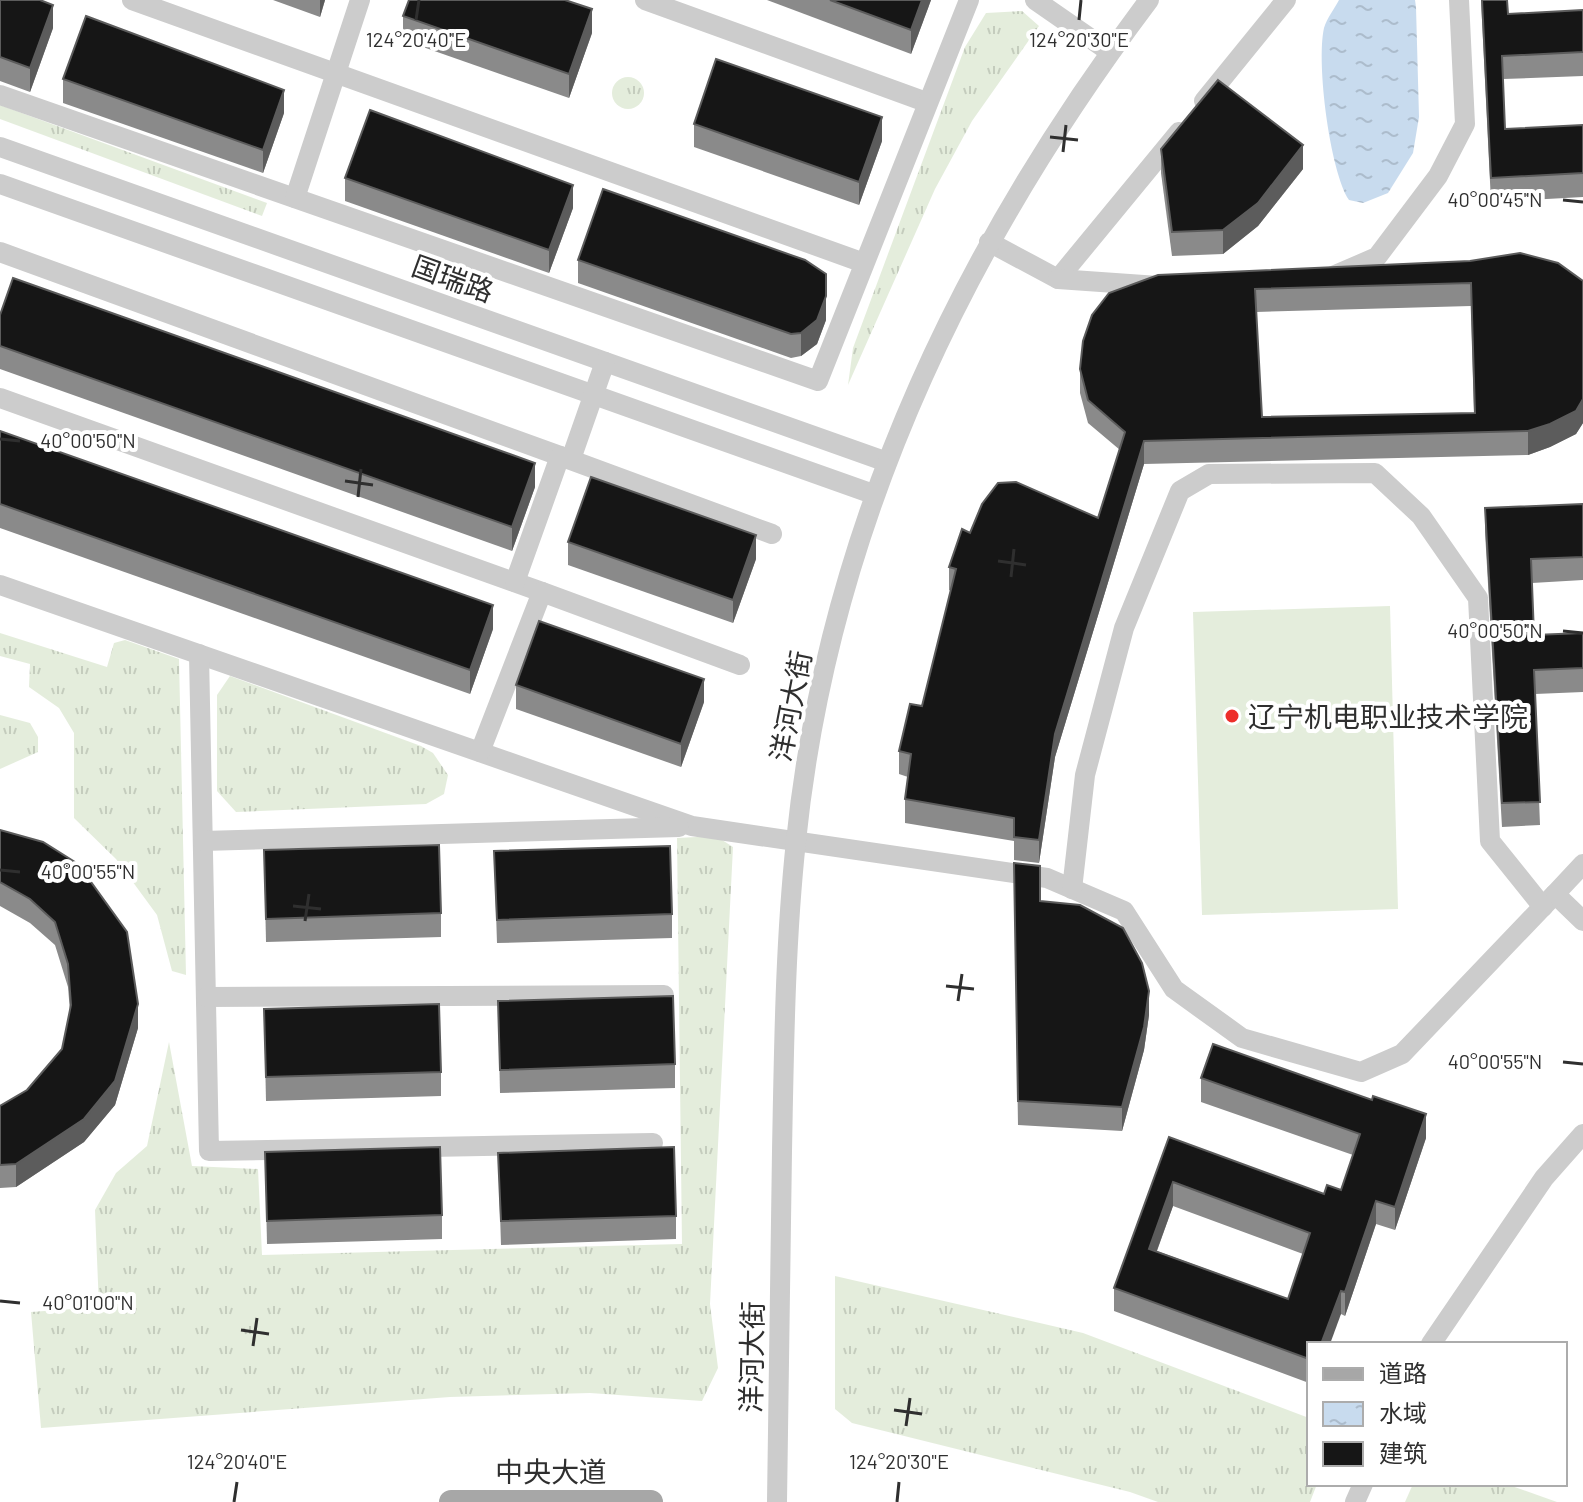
<svg xmlns="http://www.w3.org/2000/svg" width="1583" height="1502" viewBox="0 0 1583 1502" font-family="Barlow,'Noto Sans SC',sans-serif">
<style>
.grass{fill:url(#grass-tufts)}
.pitch{fill:#e4eddc}
.water{fill:url(#water-ripples)}
.lines{fill:none;stroke-linecap:round;stroke-linejoin:round}
.minor{stroke:#ccc;stroke-width:20}
.major{stroke:#a7a7a7;stroke-width:24}
.wall{fill:#8a8a8a;fill-rule:evenodd}
.shaded-wall{fill:#5c5c5c}
.building{fill:#161616;stroke:#5c5c5c;stroke-width:2;fill-rule:evenodd}
.ticks{fill:none;stroke:#2f2f2f;stroke-width:3}
.poi-dot{fill:#ed2e2a;stroke:#fff;stroke-width:3}
.labels{text-anchor:middle;dominant-baseline:central;stroke-width:8;stroke-linejoin:round;paint-order:stroke}
.street-label{font-size:28px;fill:#2f2f2f;stroke:#fff}
.poi-label{font-size:28px;fill:#2f2f2f;stroke:#fff;text-anchor:start}
.ticks-label{font-size:20px;text-anchor:middle;fill:#2f2f2f;stroke:#fff;stroke-width:8;stroke-linejoin:round;paint-order:stroke}
</style>
<defs>
<pattern id="grass-tufts" width="24" height="20" patternUnits="userSpaceOnUse" patternTransform="scale(2)"><rect width="24" height="20" fill="#e4eddc"/><path d="M3 7l-1-3M5 7V3M7 7l1-3M15 17l-1-3M17 17v-4M19 17l1-3" fill="none" stroke="#c4ccbd"/></pattern>
<pattern id="water-ripples" width="26" height="14" patternUnits="userSpaceOnUse" patternTransform="scale(2)"><rect width="26" height="14" fill="#c8dbee"/><path d="M2 4q2-2 4 0t4 0M15 11q2-2 4 0t4 0" fill="none" stroke="#acbccc"/></pattern>
</defs>
<rect width="100%" height="100%" fill="#fff"/>
<g class="grass">
<path d="M1022,11L1039,26L972,121L935,189L848,385L853,348L965,47L986,13Z"/>
<circle cx="628" cy="93" r="16"/>
<path d="M0,105L267,203L262,216L0,119Z"/>
<path d="M0,633L107,667L114,643L125,640L179,659L186,975L172,971L157,915L116,859L74,818V733L59,708L29,687L30,664L0,656Z"/>
<path d="M230,676L421,746L433,753L448,775L444,794L426,804L236,812L217,791V695Z"/>
<path d="M0,715L30,723L38,737V752L0,769Z"/>
<path d="M716,836L733,847L710,1304L718,1368L702,1401L590,1393L450,1397L41,1428L31,1312L99,1307L95,1210L116,1173L147,1146L169,1042L192,1166L258,1169L262,1255L682,1244L677,838Z"/>
<path d="M835,1276L1083,1333L1309,1418V1484H1317L1310,1502H1158L1130,1492L852,1423L835,1409Z"/>
<path d="M1413,1484H1506L1557,1502H1405Z"/>
</g>
<path class="pitch" d="M1390,606L1398,909L1202,915L1193,612Z"/>
<path class="water" d="M1339,0H1415L1416,7L1419,117L1413,153L1388,193L1363,203L1349,200C1330,171 1316,63 1324,28C1327,18 1335,8 1339,0Z"/>
<g class="lines">
<g class="minor">
<path d="M132,0L864,263"/>
<path d="M645,0L926,102"/>
<path d="M1035,0L1110,52"/>
<path d="M0,95L818,381L969,0"/>
<path d="M1204,101L1286,0"/>
<path d="M0,147L887,462"/>
<path d="M0,184L873,494"/>
<path d="M295,198L360,0"/>
<path d="M989,242L1058,279L1179,132"/>
<path d="M0,252L560,456"/>
<path d="M1333,276L1377,257L1438,176L1465,124L1459,0"/>
<path d="M1058,279L1158,286"/>
<path d="M0,398L542,592"/>
<path d="M571,459L605,362"/>
<path d="M515,582L560,456L772,534"/>
<path d="M0,585L692,826L1047,878L1124,911L1174,989L1242,1038L1361,1072L1402,1054L1555,894"/>
<path d="M199,654L209,1151L653,1143"/>
<path d="M480,752L542,592L740,665"/>
<path d="M203,841L679,827"/>
<path d="M1583,864L1555,894L1583,921"/>
<path d="M1072,889L1085,775L1124,628L1180,491L1209,474L1375,473L1421,516L1478,598L1490,841L1543,907"/>
<path d="M206,997L664,995"/>
<path d="M1431,1344L1544,1178L1583,1134"/>
<path d="M777,1502C778,1385 780,1268 782,1151C784,1048 785,944 796,841C828,529 962,248 1149,0"/>
<path d="M1355,1502L1363,1484"/>
</g>
<path class="major" d="M451,1502H651"/>
</g>
<g class="wall">
<path d="M0,0L53,28L30,92L0,81Z"/>
<path d="M273,0H325L320,17Z"/>
<path d="M767,0H931L911,54Z"/>
<path d="M1481,0H1507L1508,14L1583,10V76L1503,79L1505,129L1583,125V197L1491,202Z"/>
<path d="M403,16L592,33L569,98L403,40Z"/>
<path d="M63,79L284,113L263,173L63,103Z"/>
<path d="M694,124L882,141L859,205L694,147Z"/>
<path d="M1161,149L1303,169L1258,226L1223,254L1172,256L1161,173Z"/>
<path d="M345,178L573,208L549,273L345,201Z"/>
<path d="M578,260L826,320L817,344L801,356L791,358L578,283Z"/>
<path d="M1158,275L1583,281V423L1576,434L1550,447L1528,455L1144,464L1055,757L1039,863L1014,860V841L905,823V799L908,777L899,774V751L922,706L951,591L949,590V567L970,533L1098,518L1120,450L1088,423L1080,393V369ZM1471,306L1474,413L1262,417L1256,312Z"/>
<path d="M0,315L535,487L512,551L0,369Z"/>
<path d="M0,431L493,629L470,694L0,528Z"/>
<path d="M1583,504V580L1532,583L1534,635L1583,633V692L1535,694L1540,825L1502,827L1485,532V508Z"/>
<path d="M568,542L756,559L733,623L568,565Z"/>
<path d="M516,685L704,702L681,767L516,709Z"/>
<path d="M0,830L138,1028L115,1105L84,1142L16,1187L0,1188V1106L27,1090L62,1049L70,1012L68,987L55,945L30,923L0,906Z"/>
<path d="M264,850L441,913V937L266,942Z"/>
<path d="M494,851L672,914V938L497,943Z"/>
<path d="M1014,863L1040,901L1149,1015L1144,1050L1122,1131L1018,1125Z"/>
<path d="M498,1001L675,1064V1088L500,1093Z"/>
<path d="M264,1009L441,1072V1096L266,1101Z"/>
<path d="M1201,1078L1426,1138L1395,1230L1376,1224L1345,1316L1341,1314L1309,1344V1383L1114,1311V1288L1169,1137L1324,1194L1341,1190L1353,1155L1201,1102ZM1173,1206L1303,1254L1288,1299L1157,1251Z"/>
<path d="M265,1152L442,1215V1239L267,1244Z"/>
<path d="M498,1153L676,1216V1239L501,1245Z"/>
</g>
<g class="shaded-wall">
<path d="M320,0H325L320,17Z"/>
<path d="M922,0H931L911,54V30Z"/>
<path d="M53,5V28L30,92V68Z"/>
<path d="M592,9V33L569,98V74Z"/>
<path d="M284,90V113L263,173V150Z"/>
<path d="M882,117V141L859,205V182Z"/>
<path d="M1303,145V169L1258,226L1223,254V230Z"/>
<path d="M573,185V208L549,273V250Z"/>
<path d="M826,296V320L817,344L801,356V333Z"/>
<path d="M1583,399V423L1576,434L1550,447L1528,455V431Z"/>
<path d="M1144,441V464L1055,757L1039,863V840L1055,734Z"/>
<path d="M535,463V487L512,551V527Z"/>
<path d="M756,535V559L733,623V600Z"/>
<path d="M493,605V629L470,694V670Z"/>
<path d="M704,679V702L681,767V744Z"/>
<path d="M1149,991V1015L1144,1050L1122,1131V1107Z"/>
<path d="M138,1004V1028L115,1105L84,1142L16,1187V1164Z"/>
<path d="M1426,1114V1138L1395,1230V1207Z"/>
<path d="M1173,1182V1206L1149,1272V1249Z"/>
<path d="M1376,1201V1224L1345,1316V1292Z"/>
<path d="M1341,1291V1314L1330,1344H1321Z"/>
</g>
<g class="building">
<path d="M0,0H40L53,5L30,68L0,57Z"/>
<path d="M409,0H565L592,9L569,74L403,16Z"/>
<path d="M830,0H922L911,30Z"/>
<path d="M1482,0H1507L1508,14L1583,10V52L1502,56L1505,129L1583,125V173L1491,178Z"/>
<path d="M86,16L284,90L263,150L63,79Z"/>
<path d="M716,59L882,117L859,182L694,124Z"/>
<path d="M1218,80L1303,145L1258,203L1223,230L1172,232L1161,149Z"/>
<path d="M370,110L573,185L549,250L345,178Z"/>
<path d="M603,189L805,260L826,274V296L817,320L801,333L791,334L578,260Z"/>
<path d="M1520,253L1558,263L1583,281V399L1576,411L1550,424L1528,431L1144,441L1055,734L1039,840L1014,837V818L905,799L911,754L899,751L910,704L922,706L956,569L949,567L962,529L970,533L982,504L998,483L1016,482L1098,518L1125,432L1088,400L1080,369L1083,341L1092,315L1109,293L1158,275L1470,261ZM1471,283L1475,413L1262,417L1255,289Z"/>
<path d="M13,278L535,463L512,527L0,346V315Z"/>
<path d="M0,431L493,605L470,670L0,504Z"/>
<path d="M591,477L756,535L733,600L568,542Z"/>
<path d="M1583,504V557L1531,559L1534,635L1583,633V668L1534,670L1540,802L1502,803L1485,508Z"/>
<path d="M539,621L704,679L681,744L516,685Z"/>
<path d="M0,830L43,842L78,864L127,932L138,1004L115,1081L84,1119L16,1164L0,1165V1106L27,1090L62,1049L71,1005L68,964L55,922L30,899L0,882Z"/>
<path d="M439,845L441,913L266,919L264,850Z"/>
<path d="M670,846L672,914L497,920L494,851Z"/>
<path d="M1014,863L1040,866V901L1080,905L1123,928L1142,963L1149,991L1144,1027L1122,1107L1018,1101Z"/>
<path d="M673,996L675,1064L500,1070L498,1001Z"/>
<path d="M439,1004L441,1072L266,1077L264,1009Z"/>
<path d="M1213,1044L1372,1100L1373,1096L1426,1114L1395,1207L1376,1201L1345,1292L1341,1291L1321,1344H1309V1359L1114,1288L1169,1137L1324,1194L1327,1185L1341,1190L1360,1134L1201,1078ZM1173,1182L1310,1233L1288,1299L1149,1249Z"/>
<path d="M440,1147L442,1215L267,1221L265,1152Z"/>
<path d="M674,1147L676,1216L501,1221L498,1153Z"/>
</g>
<path class="ticks" d="M416,20L419,0M1079,20L1081,0M1050,137L1078,140M1063,152L1066,125M1563,200L1583,202M0,439L20,441M345,481L373,485M358,497L361,469M998,561L1026,565M1011,577L1014,549M1563,631L1583,633M0,870L20,872M293,906L321,909M305,921L309,894M946,986L974,989M958,1001L962,974M1563,1062L1583,1064M0,1301L20,1303M241,1330L269,1334M253,1346L257,1318M894,1410L922,1414M906,1426L910,1398M234,1502L237,1482M897,1502L899,1482"/>
<circle class="poi-dot" cx="1232" cy="716" r="8"/>
<g class="labels">
<g class="street-label">
<text transform="translate(453 278) rotate(20)">国瑞路</text>
<text transform="translate(790 706) rotate(-79)">洋河大街</text>
<text transform="translate(751 1357) rotate(-89)">洋河大街</text>
<text x="551" y="1471">中央大道</text>
</g>
<g class="poi-label">
<text x="1248" y="716">辽宁机电职业技术学院</text>
</g>
</g>
<g class="ticks-label">
<text x="416" y="47">124°20'40"E</text>
<text x="1079" y="47">124°20'30"E</text>
<text x="1495" y="207">40°00'45"N</text>
<text x="88" y="448">40°00'50"N</text>
<text x="1495" y="638">40°00'50"N</text>
<text x="88" y="879">40°00'55"N</text>
<text x="1495" y="1069">40°00'55"N</text>
<text x="88" y="1310">40°01'00"N</text>
<text x="237" y="1469">124°20'40"E</text>
<text x="899" y="1469">124°20'30"E</text>
</g>
<rect x="1307" y="1342" width="260" height="144" fill="#ffffff" stroke="#acacac" stroke-width="2"/>
<rect x="1323" y="1368" width="40" height="12" fill="#a7a7a7" stroke="#acacac" stroke-width="2"/>
<text x="1379" y="1382" font-size="24" fill="#2f2f2f">道路</text>
<rect x="1323" y="1402" width="40" height="24" fill="url(#water-ripples)" stroke="#acacac" stroke-width="2"/>
<text x="1379" y="1422" font-size="24" fill="#2f2f2f">水域</text>
<rect x="1323" y="1442" width="40" height="24" fill="#161616" stroke="#acacac" stroke-width="2"/>
<text x="1379" y="1462" font-size="24" fill="#2f2f2f">建筑</text>
</svg>
